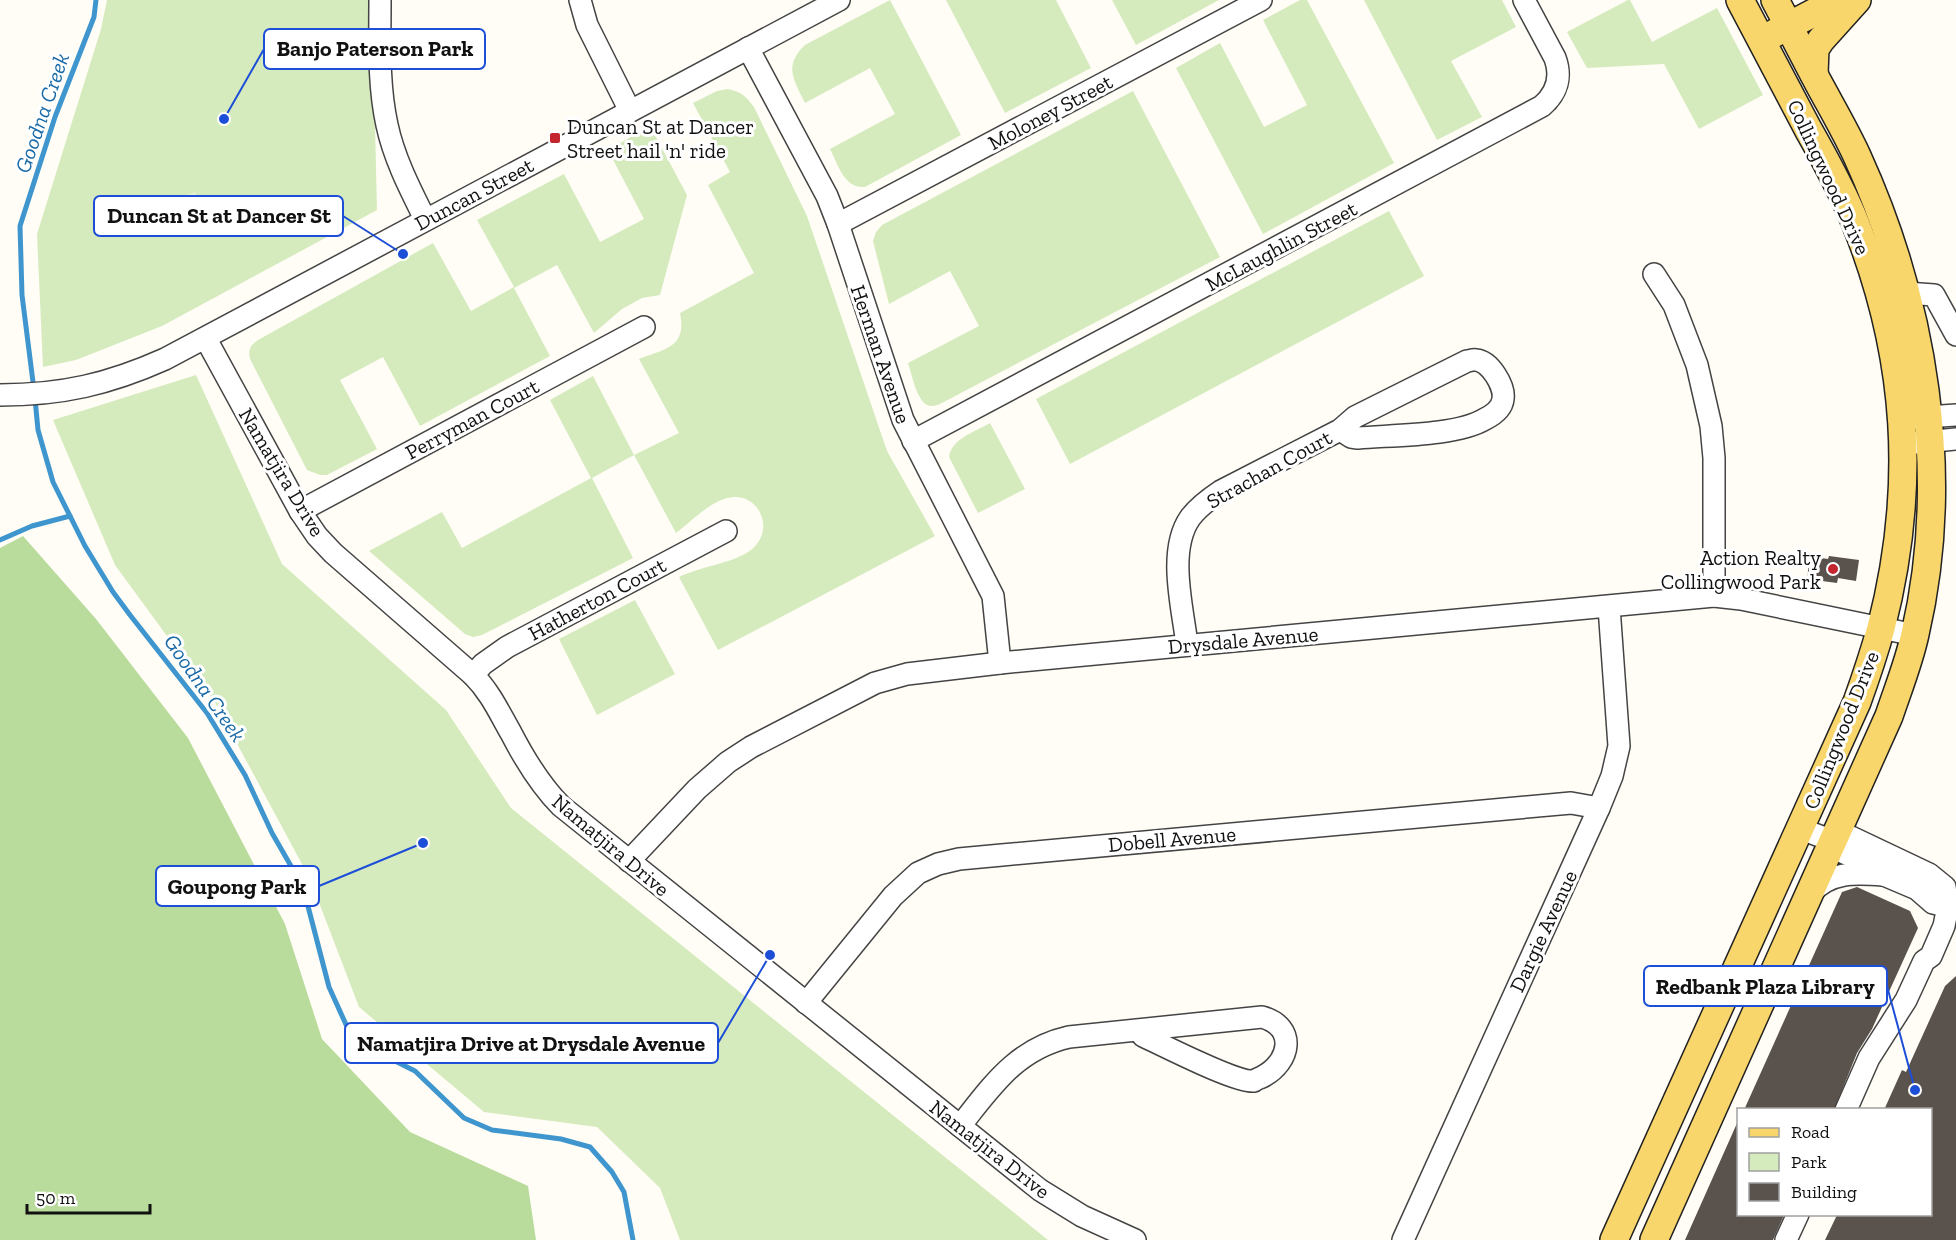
<svg xmlns="http://www.w3.org/2000/svg" width="1956" height="1240" viewBox="0 0 1956 1240" font-family="'Zilla Slab',serif">
<style>
.green{fill:#d5ebbd}
.forest{fill:#b9dc9c}
.pitch{fill:#e6f2cf}
.lines{fill:none;stroke-linecap:round;stroke-linejoin:round}
.stream{stroke:#3f96cf;stroke-width:5}
.building{fill:#5a524d}
.minor-casing{stroke:#444;stroke-width:24}
.major-casing{stroke:#222;stroke-width:30}
.minor{stroke:#fff;stroke-width:21}
.major{stroke:#f9d66b;stroke-width:27}
.poi-dot{fill:#c4262e;stroke:#fff;stroke-width:2}
.labels{text-anchor:middle;dominant-baseline:central;stroke-width:6;stroke-linejoin:round;paint-order:stroke}
.street-label{font-size:21px;fill:#111;stroke:#fff}
.poi-label{font-size:21px;fill:#111;stroke:#fff;text-anchor:start}
.water-label{font-size:22px;font-style:italic;fill:#1768a6;stroke:#fff}
.leader{fill:none;stroke:#1d4ed8;stroke-width:2}
.callout-dot{fill:#1d4ed8;stroke:#fff;stroke-width:2}
.callout{fill:#fff;stroke:#1d4ed8;stroke-width:2}
.callout-label{font-size:22px;text-anchor:middle;font-weight:bold;fill:#111}
</style>
<rect width="100%" height="100%" fill="#fffdf5"/>
<g class="green">
<path d="M107,0H372L377,210L162,326L76,360L43,367L37,234L101,29Z"/>
<path d="M890,0L961,135L865,187C844,189 838,164 830,149L895,114L870,68L805,103C794,80 783,66 805,45Z"/>
<path d="M946,0H1056L1091,68L1005,113Z"/>
<path d="M1112,0H1219L1136,45Z"/>
<path d="M1300,0H1307L1394,163L1263,234L1176,68L1220,43L1264,127L1307,105L1263,20Z"/>
<path d="M1364,0H1502L1516,27L1451,61L1482,117L1437,140Z"/>
<path d="M1628,0H1630L1652,42L1717,8L1763,95L1699,129L1664,64L1587,68L1567,32Z"/>
<path d="M728,89C741,92 746,96 754,107L807,216L887,451L935,536L718,650L679,577C699,567 732,563 748,552C776,534 762,496 734,497C713,498 692,521 676,533L634,455L592,478L633,558L482,635L473,637L465,634L369,551L442,512L462,548L591,478L550,400L593,376L634,455L679,433L639,359C666,349 687,347 680,313L754,273L708,185L730,172L693,103L717,91Z"/>
<path d="M1133,91L1220,257L940,404C939,405 932,406 930,406C917,404 912,374 908,363L979,326L950,271L889,304L873,241L876,232L882,225Z"/>
<path d="M650,126L687,195L660,295L642,298L622,309L594,333L557,265L514,288L550,356L420,426L383,357L340,380L377,449L327,475H320L307,470L250,359C248,349 250,346 258,340L433,243L471,311L514,287L477,220L564,174L600,242L644,219L608,150Z"/>
<path d="M1389,211L1424,276L1070,464L1036,399Z"/>
<path d="M196,375L282,564L446,710L511,808L1048,1240H680L660,1188L597,1127L484,1112L359,1007L310,879L213,699L115,565L53,420Z"/>
<path d="M990,423L1025,489L978,513L949,457C952,438 975,432 990,423Z"/>
<path d="M635,600L675,674L597,715L559,639Z"/>
</g>
<path class="forest" d="M23,536L96,619L188,738L285,924L322,1039L410,1132L528,1186L536,1240H0V548Z"/>
<path class="pitch" d="M195,192L204,213L179,223L170,202Z"/>
<g class="lines">
<g class="stream">
<path d="M34,390L22,295L20,226L55,117L94,17L96,0"/>
<path d="M35,399L38,430L53,482L85,546L113,592L130,615L207,713L245,775L272,833L303,887L329,987L353,1040L415,1071L464,1118L492,1130L561,1139L590,1147L612,1172L624,1192L633,1240"/>
<path d="M0,540L32,526L70,516"/>
</g>
</g>
<g class="building">
<path d="M1810,556L1828,559L1829,556L1859,560L1856,581L1838,578L1837,583L1807,579Z"/>
<path d="M1857,887L1910,911L1918,928L1872,1029L1857,1053L1834,1110H1744L1842,892Z"/>
<path d="M1956,976V1240H1825L1837,1215H1930V1110H1884L1902,1070L1906,1072L1945,986Z"/>
<path d="M1738,1121V1215H1784L1773,1240H1685Z"/>
</g>
<g class="lines">
<defs>
<g id="minor">
<path d="M380,0C380,42 378,84 387,125C394,158 410,189 425,219"/>
<path d="M580,0L587,25L630,111"/>
<path d="M748,48L827,196L838,224L903,420L993,596L1000,663"/>
<path d="M838,224L1261,0"/>
<path d="M1654,274L1674,305L1697,365L1711,426L1714,458V596"/>
<path d="M1906,293L1934,295L1956,335"/>
<path d="M206,339L300,511L317,536L333,553L473,675C490,692 499,712 511,733C525,760 540,785 561,806L1040,1190L1082,1216L1135,1240"/>
<path d="M0,395C62,395 109,384 165,359L839,0"/>
<path d="M1912,418L1956,415"/>
<path d="M913,441L1542,106C1557,93 1562,77 1555,58L1524,0"/>
<path d="M1915,443L1956,439"/>
<path d="M300,511L644,327"/>
<path d="M1187,645C1183,609 1167,551 1190,518C1198,507 1209,499 1221,491L1340,430L1355,417L1467,361C1470,361 1473,359 1476,360C1490,361 1505,386 1503,399C1502,408 1493,415 1485,419C1457,436 1392,435 1358,438L1351,437L1340,430"/>
<path d="M473,675L483,664L507,647L726,531"/>
<path d="M1801,829L1833,841L1844,853L1869,864L1884,875L1917,889L1933,903L1956,908"/>
<path d="M1833,841L1851,837L1929,874L1945,887L1948,906L1944,926L1931,956L1924,961L1906,1000L1869,1058L1846,1110"/>
<path d="M629,861L697,789L728,762L751,747L875,683L907,674L1000,663L1714,596L1741,599L1915,635"/>
<path d="M1810,894C1830,871 1856,873 1883,875"/>
<path d="M806,1003L893,896L918,873L938,864L959,859L1002,855L1571,803L1599,808"/>
<path d="M960,1126C992,1086 1016,1049 1069,1037L1262,1017C1297,1027 1291,1062 1262,1077C1262,1077 1254,1080 1254,1081C1236,1083 1163,1045 1143,1036L1139,1030"/>
<path d="M1403,1240L1599,808L1612,776L1619,746L1609,607"/>
<path d="M1786,1240L1798,1214"/>
</g>
<g id="major">
<path d="M1773,34L1838,0"/>
<path d="M1814,74L1815,49L1821,40L1857,0"/>
<path d="M1614,1240L1857,702C1866,677 1874,653 1881,628C1917,488 1909,356 1855,222C1842,190 1825,159 1808,129C1785,86 1763,43 1740,0"/>
<path d="M1654,1240L1889,716C1898,689 1909,662 1915,634C1952,475 1924,303 1857,156C1846,132 1832,108 1819,84C1804,56 1790,28 1775,0"/>
</g>
</defs>
<use href="#minor" class="minor-casing"/>
<use href="#major" class="major-casing"/>
<use href="#minor" class="minor"/>
<use href="#major" class="major"/>
</g>
<g class="poi-dot">
<rect x="549" y="132" width="12" height="12" rx="3"/>
<circle cx="1833" cy="569" r="6"/>
</g>
<g class="labels">
<g class="street-label">
<text transform="translate(1050 112) rotate(-28)">Moloney Street</text>
<text transform="translate(1829 177) rotate(65)">Collingwood Drive</text>
<text transform="translate(474 194) rotate(-28)">Duncan Street</text>
<text transform="translate(1281 246) rotate(-28)">McLaughlin Street</text>
<text transform="translate(881 354) rotate(71)">Herman Avenue</text>
<text transform="translate(472 419) rotate(-28)">Perryman Court</text>
<text transform="translate(1269 469) rotate(-29)">Strachan Court</text>
<text transform="translate(282 472) rotate(59)">Namatjira Drive</text>
<text transform="translate(597 599) rotate(-28)">Hatherton Court</text>
<text transform="translate(1243 640) rotate(-5)">Drysdale Avenue</text>
<text transform="translate(1841 730) rotate(-68)">Collingwood Drive</text>
<text transform="translate(1172 839) rotate(-5)">Dobell Avenue</text>
<text transform="translate(611 845) rotate(40)">Namatjira Drive</text>
<text transform="translate(1543 931) rotate(-65)">Dargie Avenue</text>
<text transform="translate(990 1149) rotate(38)">Namatjira Drive</text>
</g>
<g class="poi-label">
<text x="567" y="126">Duncan St at Dancer<tspan x="567" dy="24">Street hail 'n' ride</tspan></text>
<text x="1821" y="557" text-anchor="end">Action Realty<tspan x="1821" dy="24">Collingwood Park</tspan></text>
</g>
<g class="water-label">
<text transform="translate(42 113) rotate(-71)">Goodna Creek</text>
<text transform="translate(205 688) rotate(55)">Goodna Creek</text>
</g>
</g>
<path class="leader" d="M224 119L264 49M403 254L343 216M423 843L319 886M1915 1090L1887 986M770 955L718 1043"/>
<g class="callout-dot">
<circle cx="224" cy="119" r="6"/>
<circle cx="403" cy="254" r="6"/>
<circle cx="423" cy="843" r="6"/>
<circle cx="1915" cy="1090" r="6"/>
<circle cx="770" cy="955" r="6"/>
</g>
<g class="callout">
<rect x="264" y="29" width="221" height="40" rx="6"/>
<rect x="94" y="196" width="249" height="40" rx="6"/>
<rect x="156" y="866" width="163" height="40" rx="6"/>
<rect x="1644" y="966" width="243" height="40" rx="6"/>
<rect x="345" y="1023" width="373" height="40" rx="6"/>
</g>
<g class="callout-label">
<text x="375" y="56">Banjo Paterson Park</text>
<text x="219" y="223">Duncan St at Dancer St</text>
<text x="237" y="894">Goupong Park</text>
<text x="1765" y="994">Redbank Plaza Library</text>
<text x="531" y="1051">Namatjira Drive at Drysdale Avenue</text>
</g>
<rect x="1737" y="1108" width="195" height="108" fill="#ffffff" stroke="#a0a0a0" stroke-width="1.5"/>
<rect x="1749" y="1128" width="30" height="9" fill="#f9d66b" stroke="#a0a0a0" stroke-width="1.5"/>
<text x="1791" y="1138" font-size="18" fill="#111111">Road</text>
<rect x="1749" y="1153" width="30" height="18" fill="#d5ebbd" stroke="#a0a0a0" stroke-width="1.5"/>
<text x="1791" y="1168" font-size="18" fill="#111111">Park</text>
<rect x="1749" y="1183" width="30" height="18" fill="#5a524d" stroke="#a0a0a0" stroke-width="1.5"/>
<text x="1791" y="1198" font-size="18" fill="#111111">Building</text>
<path d="M27 1204v9h123v-9" fill="none" stroke="#111111" stroke-width="3"/>
<text x="36" y="1204" font-size="18" fill="#111111" stroke="#ffffff" stroke-width="4.5" paint-order="stroke">50 m</text>
</svg>
